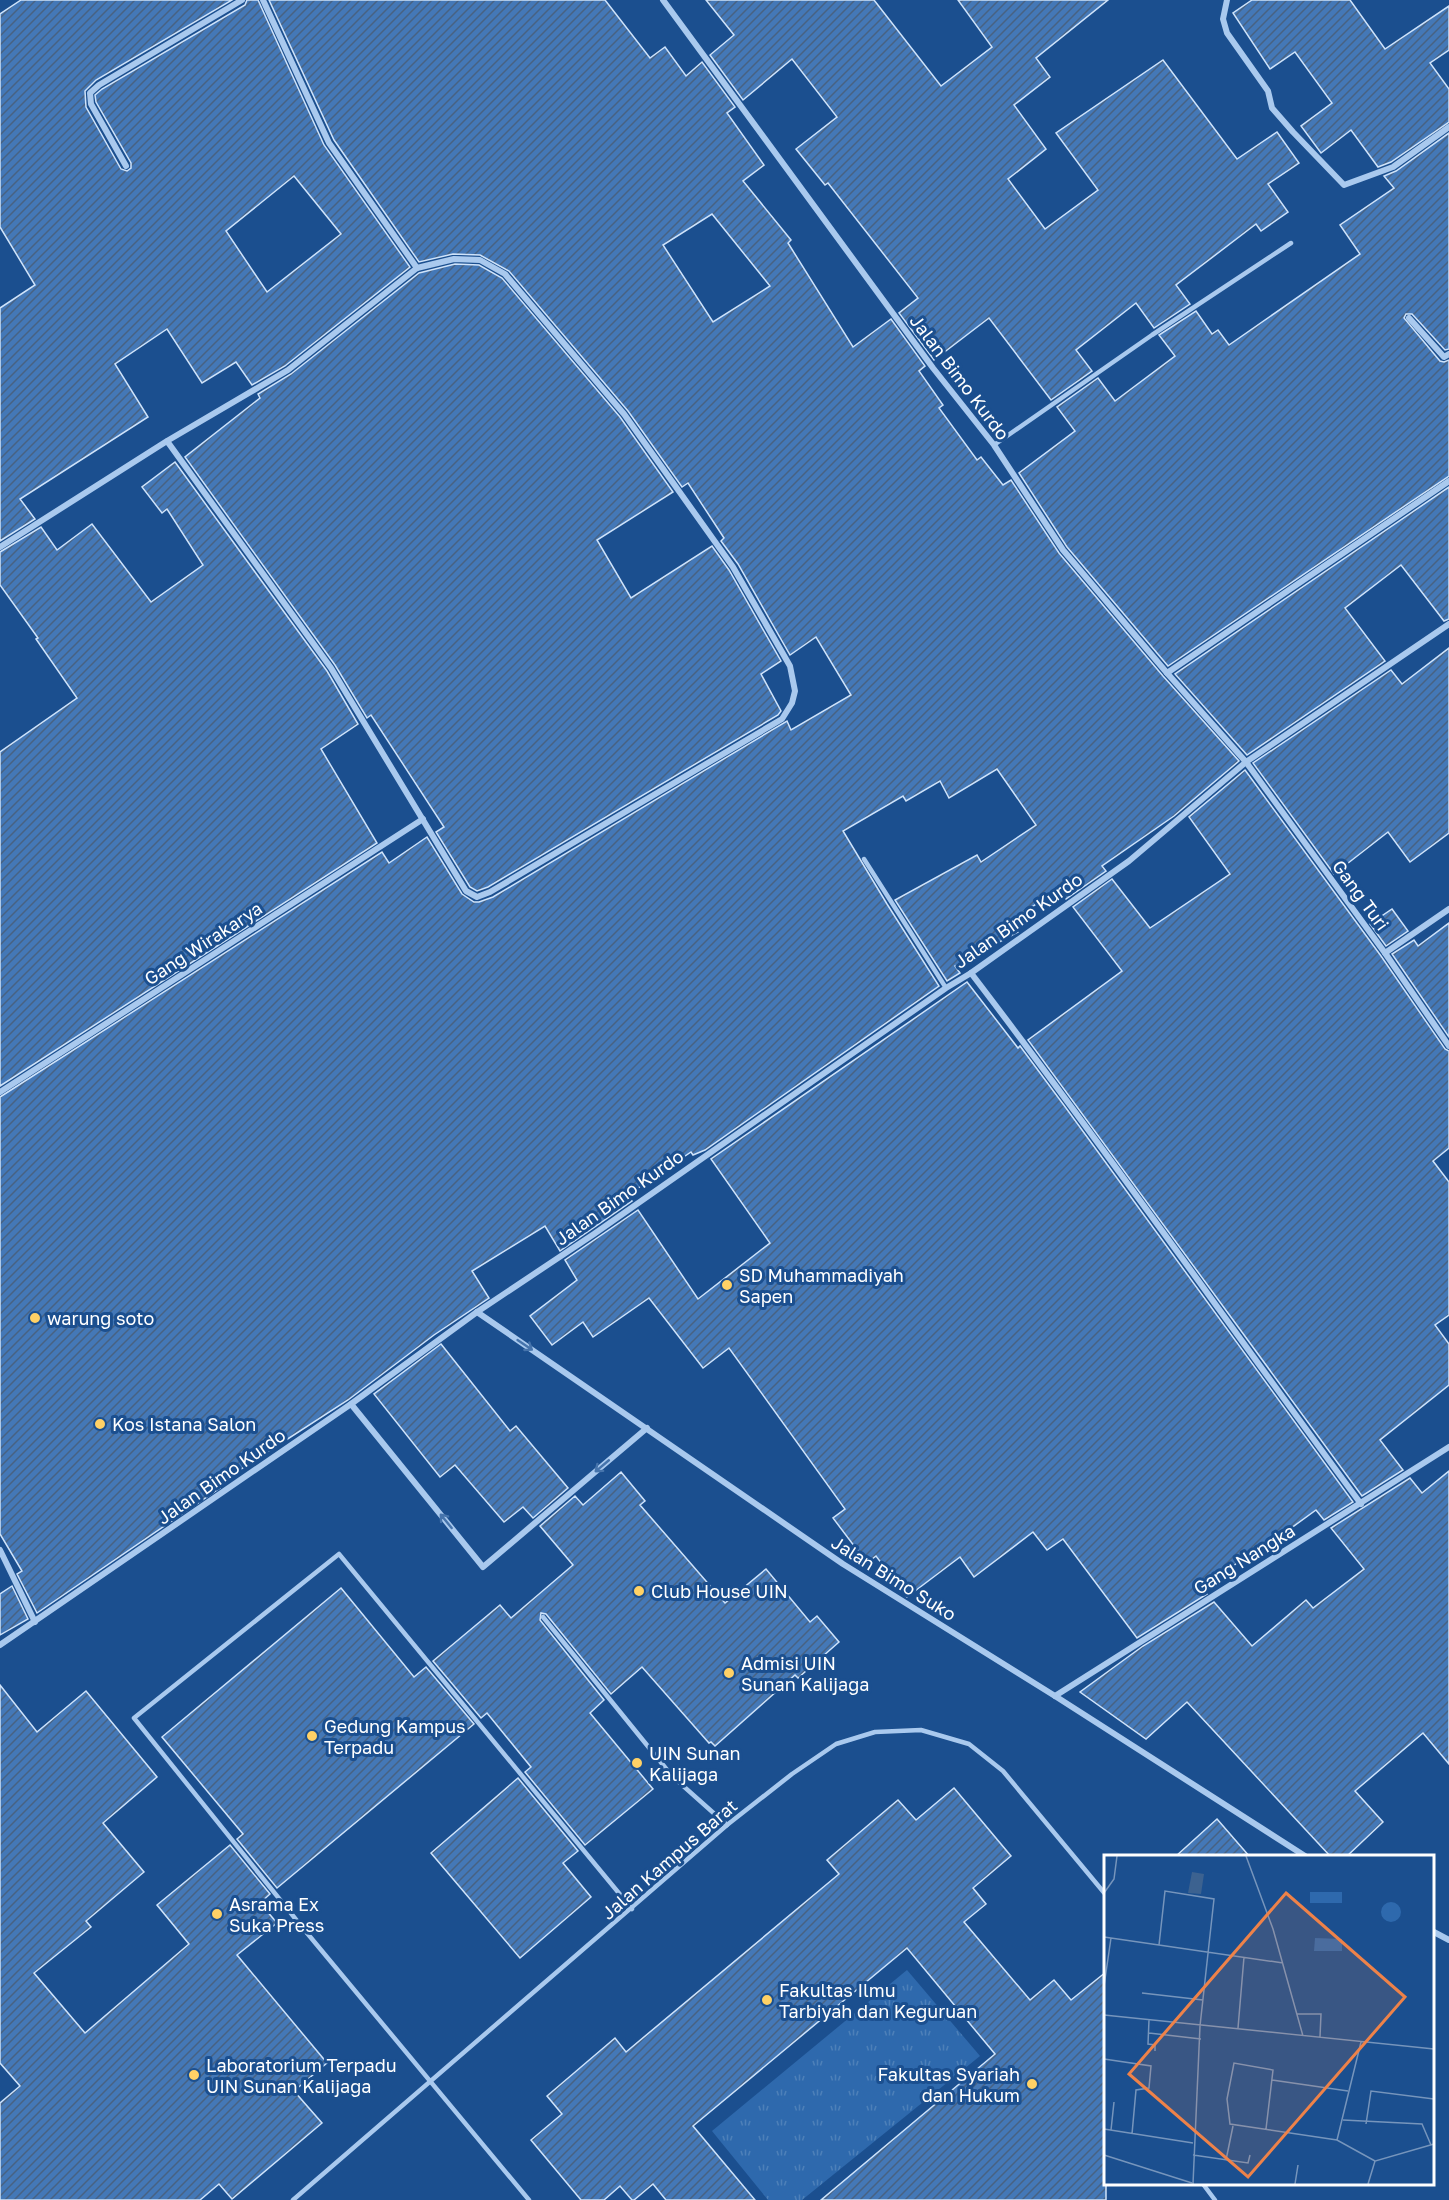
<svg xmlns="http://www.w3.org/2000/svg" width="1449" height="2200" viewBox="0 0 1449 2200" font-family="'Golos Text',sans-serif">
<style>
.park{fill:url(#park-tufts)}
.building{fill:url(#building-hatch);stroke:#cfe3fa;stroke-width:1.5;fill-rule:evenodd}
.lines{fill:none;stroke-linecap:round;stroke-linejoin:round}
.lane{stroke:#a9c9ee;stroke-width:4.5}
.street{stroke:#a9c9ee;stroke-width:6}
.oneway{stroke:#4674ac}
.poi-dot{fill:#ffd166;stroke:#1b4f8f;stroke-width:2}
.labels{text-anchor:middle;dominant-baseline:central;stroke-width:6;stroke-linejoin:round;paint-order:stroke}
.street-label{font-size:18px;fill:#fff;stroke:#1b4f8f}
.poi-label{font-size:18px;fill:#fff;stroke:#1b4f8f;text-anchor:start}
.inset-road{fill:none;stroke:#7695bc;stroke-width:1.5}
.view{fill:#ee8249;fill-opacity:0.15;stroke:#ee8249;stroke-width:3}
.inset-edge{fill:none;stroke:#fff;stroke-width:3}
</style>
<defs>
<pattern id="park-tufts" width="24" height="20" patternUnits="userSpaceOnUse" patternTransform="scale(1.5)"><rect width="24" height="20" fill="#2e69ad"/><path d="M3 7l-1-3M5 7V3M7 7l1-3M15 17l-1-3M17 17v-4M19 17l1-3" fill="none" stroke="#4d80b9"/></pattern>
<pattern id="building-hatch" width="6" height="6" patternUnits="userSpaceOnUse" patternTransform="scale(1.5)"><rect width="6" height="6" fill="#4478b7"/><path d="M-1 1l2-2M0 6l6-6M5 7l2-2" fill="none" stroke="#486282"/></pattern>
</defs>
<rect width="100%" height="100%" fill="#1b4f8f"/>
<path class="park" d="M907,1970L980,2056L802,2200H768L712,2131Z"/>
<g class="building">
<path d="M21,0H232L96,80L85,91L86,107L121,169L127,171L131,168V163L96,102L95,95L102,89L245,5L247,0H258L324,145L410,267L285,366L252,385L236,362L202,383L167,329L115,364L148,417L20,499L35,519L0,541V308L35,285L0,227V14ZM294,176L341,234L267,292L226,231Z"/>
<path d="M269,0H605L650,58L665,47L686,76L702,62L735,107L727,113L764,165L743,181L791,240L788,243L853,347L891,319L925,366L919,371L943,405L939,408L977,460L981,457L1003,485L1011,480L1059,553L1163,676L1239,761L1174,816L1102,866L1106,871L1066,899L1059,889L1012,920L1018,932L955,966L960,973L947,981L895,900L977,855L981,862L1036,825L997,769L949,798L940,781L906,801L903,796L843,831L887,904L939,986L705,1150L693,1155L691,1152L628,1195L632,1201L560,1251L545,1226L472,1271L489,1298L434,1335L348,1400L218,1484L220,1488L37,1613L17,1574L22,1571L0,1534V1097L382,852L389,863L427,837L462,894L474,902H479L493,897L787,721L791,730L851,695L816,637L790,655L738,564L721,541L724,538L688,483L682,487L628,411L509,271L480,255L453,254L419,262L334,140ZM712,214L770,286L713,322L663,245Z"/>
<path d="M706,0H874L941,86L992,47L958,0H1108L1036,58L1050,77L1014,105L1046,149L1008,179L1045,229L1098,190L1056,133L1163,60L1237,159L1277,132L1299,163L1268,184L1288,212L1261,231L1256,224L1176,285L1190,304L1154,328L1136,303L1076,350L1092,371L1051,400L989,318L934,360L899,313L918,298L828,183L825,185L796,149L837,117L792,59L743,100L710,55L734,35Z"/>
<path d="M1252,0H1350L1385,49L1449,6V50L1430,63L1449,89V122L1391,162L1378,167L1351,130L1321,153L1301,126L1332,103L1295,52L1270,69L1233,13Z"/>
<path d="M1449,133V349L1445,350L1412,314H1406L1404,318L1440,361L1444,362L1449,360V476L1168,666L1067,547L1019,473L1075,431L1057,407L1098,378L1115,401L1175,356L1159,335L1196,311L1212,334L1218,330L1229,345L1360,254L1340,225L1394,188L1384,176L1396,171Z"/>
<path d="M455,264L479,265L502,278L620,417L673,492L597,540L631,598L712,546L729,570L781,661L761,674L781,711L778,715L488,887L477,891L470,887L436,832L444,827L371,715L367,718L335,665L185,457L260,398L258,394L291,374L419,273Z"/>
<path d="M175,462L327,671L358,724L321,749L377,843L0,1086V752L77,698L36,639L38,638L0,585V552L41,527L57,550L92,524L151,602L203,565L167,509L162,513L142,487Z"/>
<path d="M1449,487V619L1444,621L1401,565L1345,608L1385,661L1247,755L1175,674Z"/>
<path d="M1449,648V833L1410,862L1388,832L1334,874L1253,763L1391,670L1402,684Z"/>
<path d="M1245,770L1381,956L1445,1049L1449,1051V1148L1433,1161L1449,1182V1315L1435,1325L1449,1344V1385L1380,1440L1403,1470L1362,1496L1028,1040L1122,971L1073,907L1112,879L1150,928L1230,874L1189,817Z"/>
<path d="M1392,909L1408,931L1386,946L1370,924Z"/>
<path d="M1449,923V1037L1392,954L1414,940L1418,946Z"/>
<path d="M967,982L1018,1048L1020,1046L1066,1108L1353,1502L1324,1520L1316,1510L1265,1547L1262,1544L1203,1589L1207,1594L1137,1638L1063,1539L1047,1550L1033,1532L974,1577L960,1557L907,1597L876,1556L867,1563L833,1518L845,1509L729,1348L703,1368L649,1298L593,1337L583,1322L552,1345L530,1316L577,1280L565,1260L638,1210L698,1299L770,1243L711,1159Z"/>
<path d="M441,1344L510,1431L516,1426L568,1488L533,1518L523,1507L504,1522L455,1465L440,1477L374,1394Z"/>
<path d="M1449,1471V1764L1423,1733L1355,1791L1383,1822L1346,1857H1331L1187,1702L1146,1739L1080,1692L1143,1646L1214,1602L1252,1646L1306,1600L1313,1608L1364,1569L1331,1528L1410,1478L1422,1493Z"/>
<path d="M621,1472L645,1501L640,1505L725,1603L766,1569L810,1622L817,1616L839,1642L798,1678L795,1675L715,1746L711,1742L709,1743L642,1667L611,1694L546,1614L541,1613L540,1620L604,1700L590,1713L653,1789L585,1845L525,1772L531,1767L487,1713L481,1718L433,1661L500,1605L511,1618L573,1565L540,1526L575,1496L583,1505Z"/>
<path d="M12,1586L28,1619L0,1635V1594Z"/>
<path d="M341,1588L414,1677L426,1667L474,1724L277,1888L237,1839L243,1834L162,1737Z"/>
<path d="M0,1685L37,1732L86,1691L157,1777L103,1823L144,1872L86,1921L91,1927L34,1973L85,2033L189,1944L157,1905L230,1845L270,1894L260,1903L277,1923L237,1955L327,2063L294,2091L322,2123L232,2199L219,2184L200,2200H0V2103L20,2086L0,2063Z"/>
<path d="M518,1778L578,1851L563,1863L591,1897L520,1958L431,1853Z"/>
<path d="M954,1788L1011,1856L973,1888L986,1904L964,1922L1030,2000L1054,1980L1071,2000L1106,1972V2200H821L995,2054L907,1948L693,2126L755,2200H666L653,2184L634,2200H632L620,2186L604,2200H581L531,2140L562,2114L547,2096L615,2038L626,2052L839,1874L827,1860L898,1800L916,1820Z"/>
<path d="M1217,1819L1250,1857H1175Z"/>
</g>
<g class="lines">
<g class="lane">
<path d="M994,445L1152,335L1291,243"/>
<path d="M864,859L946,988"/>
<path d="M543,1617L672,1776L727,1825"/>
<path d="M1203,2184L1215,2200"/>
<path d="M293,2200L727,1825L792,1774L836,1744L875,1732L921,1730L969,1744L1003,1771L1106,1895"/>
<path d="M529,2200L302,1927L134,1718L339,1554L632,1909"/>
</g>
<g class="street">
<path d="M263,0L329,143L417,268"/>
<path d="M663,0L933,368L994,445L1063,550L1167,673L1246,762L1385,953L1449,1046"/>
<path d="M1227,0L1223,19L1227,33L1268,91L1272,108L1293,132L1344,185L1393,167L1449,127"/>
<path d="M126,166L91,104L90,93L99,85L242,0"/>
<path d="M1409,318L1444,357L1449,354"/>
<path d="M0,547L167,441L288,370L417,268L454,259L480,260L505,274L624,414L733,567L790,666L795,691L792,703L782,719L490,892L477,897L466,891L331,668L167,441"/>
<path d="M1167,673L1449,481"/>
<path d="M1385,953L1449,909"/>
<path d="M971,973C1105,1148 1231,1328 1361,1504"/>
<path d="M0,1092L423,819"/>
<path d="M477,1312L843,1564L1055,1696L1305,1856"/>
<path d="M351,1404L483,1567L647,1428"/>
<path d="M0,1550L35,1622"/>
<path d="M0,1645L351,1404L477,1312L594,1234L946,988L971,973L1129,861L1246,762L1449,624"/>
<path d="M1055,1696L1449,1447"/>
<path d="M1432,1931L1449,1940"/>
</g>
</g>
<defs><path id="oneway-shaft" d="M-6 0H5M1.5-3L5.5 0L1.5 3" fill="none" stroke-width="1.6" stroke-linecap="round" stroke-linejoin="round" transform="scale(1.5)"/></defs>
<g class="oneway">
<use href="#oneway-shaft" transform="translate(525 1345) rotate(34)"/>
<use href="#oneway-shaft" transform="translate(602 1466) rotate(140)"/>
<use href="#oneway-shaft" transform="translate(446 1521) rotate(-129)"/>
</g>
<g class="poi-dot">
<circle cx="727" cy="1285" r="6"/>
<circle cx="35" cy="1318" r="6"/>
<circle cx="100" cy="1424" r="6"/>
<circle cx="639" cy="1591" r="6"/>
<circle cx="729" cy="1673" r="6"/>
<circle cx="312" cy="1736" r="6"/>
<circle cx="637" cy="1763" r="6"/>
<circle cx="217" cy="1914" r="6"/>
<circle cx="767" cy="2000" r="6"/>
<circle cx="194" cy="2075" r="6"/>
<circle cx="1032" cy="2084" r="6"/>
</g>
<g class="labels">
<g class="street-label">
<text transform="translate(960 377) rotate(53)">Jalan Bimo Kurdo</text>
<text transform="translate(1361 895) rotate(54)">Gang Turi</text>
<text transform="translate(1018 920) rotate(-35)">Jalan Bimo Kurdo</text>
<text transform="translate(203 943) rotate(-33)">Gang Wirakarya</text>
<text transform="translate(619 1197) rotate(-35)">Jalan Bimo Kurdo</text>
<text transform="translate(221 1476) rotate(-35)">Jalan Bimo Kurdo</text>
<text transform="translate(1244 1559) rotate(-32)">Gang Nangka</text>
<text transform="translate(894 1578) rotate(32)">Jalan Bimo Suko</text>
<text transform="translate(669 1859) rotate(-41)">Jalan Kampus Barat</text>
</g>
<g class="poi-label">
<text x="739" y="1275">SD Muhammadiyah<tspan x="739" dy="21">Sapen</tspan></text>
<text x="47" y="1318">warung soto</text>
<text x="112" y="1424">Kos Istana Salon</text>
<text x="651" y="1591">Club House UIN</text>
<text x="741" y="1663">Admisi UIN<tspan x="741" dy="21">Sunan Kalijaga</tspan></text>
<text x="324" y="1726">Gedung Kampus<tspan x="324" dy="21">Terpadu</tspan></text>
<text x="649" y="1753">UIN Sunan<tspan x="649" dy="21">Kalijaga</tspan></text>
<text x="229" y="1904">Asrama Ex<tspan x="229" dy="21">Suka Press</tspan></text>
<text x="779" y="1990">Fakultas Ilmu<tspan x="779" dy="21">Tarbiyah dan Keguruan</tspan></text>
<text x="206" y="2065">Laboratorium Terpadu<tspan x="206" dy="21">UIN Sunan Kalijaga</tspan></text>
<text x="1020" y="2074" text-anchor="end">Fakultas Syariah<tspan x="1020" dy="21">dan Hukum</tspan></text>
</g>
</g>
<g transform="translate(1104 1855)">
<rect width="330" height="330" fill="#1b4f8f"/>
<path d="M206,37H238V48H206ZM277 57a10 10 0 1 1 20 0a10 10 0 1 1-20 0ZM211,83L238,84V96H210Z" fill="#2e69ad"/>
<path d="M88,17L100,19L97,39L84,38Z" fill="#3c6290"/>
<path class="inset-road" d="M142,1L169,74L199,181M0,38L10,24L13,1M0,82L179,108M55,90L61,36L110,44L96,171L89,329M0,131L7,83M38,138L99,145M193,159H217L216,182M0,160L330,194M45,165L44,189L51,190V196M134,173L140,102M45,178L97,184M0,204L47,211L45,233L32,235L28,279M168,225L244,236M239,265L318,269L327,290M262,269L267,236L330,244M0,274L89,288M162,274L169,215L130,208L123,244L126,269L233,285L271,306M7,275L10,247M233,285L257,187M0,300L88,328M89,300L144,308L146,300M122,305L129,271M191,329L194,310M264,329L271,306L330,289"/>
<path class="view" d="M182,38L301,142L144,322L25,219Z"/>
<rect width="330" height="330" class="inset-edge"/>
</g>
</svg>
